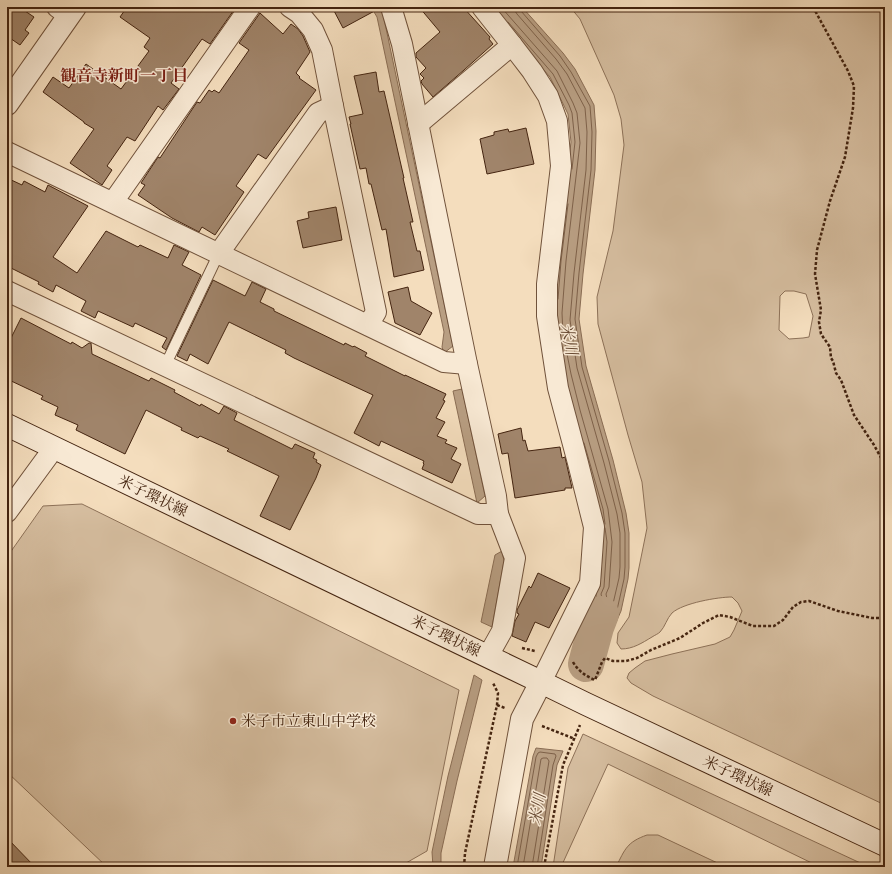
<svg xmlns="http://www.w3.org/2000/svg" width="892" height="874" viewBox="0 0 892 874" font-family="'IM FELL French Canon','Noto Serif JP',serif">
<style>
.green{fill:#d6bea0;stroke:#8d7158;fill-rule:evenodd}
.water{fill:#b89e82;stroke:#8a6d54}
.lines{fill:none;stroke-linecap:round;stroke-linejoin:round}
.shore{stroke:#7e6149;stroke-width:1}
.river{stroke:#b89e82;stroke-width:36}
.building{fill:#a0846a;stroke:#442410}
.service-casing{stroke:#70523b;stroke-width:12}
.minor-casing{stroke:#70523b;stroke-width:22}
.tertiary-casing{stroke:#70523b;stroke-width:24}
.secondary-casing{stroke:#442410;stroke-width:24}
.path{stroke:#442410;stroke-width:2.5;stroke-dasharray:3 2;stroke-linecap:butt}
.service{stroke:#f8e9d4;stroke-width:10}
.minor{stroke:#f8e9d4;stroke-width:20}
.tertiary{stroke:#f8e9d4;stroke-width:22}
.secondary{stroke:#f8e9d4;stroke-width:22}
.poi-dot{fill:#8f2418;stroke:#f8e9d4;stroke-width:1.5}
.labels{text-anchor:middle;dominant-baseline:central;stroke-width:3;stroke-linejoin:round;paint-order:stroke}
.street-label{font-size:15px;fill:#442410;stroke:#f8e9d4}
.poi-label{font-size:15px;fill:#442410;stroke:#f8e9d4;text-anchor:start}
.neighbourhood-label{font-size:16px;font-weight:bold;fill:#7a1f14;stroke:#f8e9d4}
.water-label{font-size:16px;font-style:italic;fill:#674932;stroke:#f8e9d4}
</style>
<rect width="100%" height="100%" fill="#f4ddbd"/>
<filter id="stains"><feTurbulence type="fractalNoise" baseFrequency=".005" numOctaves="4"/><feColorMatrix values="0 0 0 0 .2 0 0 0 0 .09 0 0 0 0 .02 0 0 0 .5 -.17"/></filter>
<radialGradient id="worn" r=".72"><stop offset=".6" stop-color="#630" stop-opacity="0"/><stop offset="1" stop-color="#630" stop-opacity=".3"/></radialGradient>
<g class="green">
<path d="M570,7H885V805L653,696L631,683L627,678L629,673L635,668L645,661L672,654L715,644L730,637L734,630L742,611L738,603L732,597C718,597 683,603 672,613C667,618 665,627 660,632C658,634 655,635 652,637C642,643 633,649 621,649L617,643L618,633L629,617L647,528L642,482L628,435L598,324L597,297L613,231L624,145L621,119L614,95L580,19ZM785,291H794L806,294L813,316L809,337L803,338L789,339L779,330L780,296Z"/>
<path d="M82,504L459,690L427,851L399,867H107L7,772V557L43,506Z"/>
<path d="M583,734L869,867H820L608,764L561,867H553L568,768Z"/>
<path d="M647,835H658L726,867H616C625,849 627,842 647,835Z"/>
</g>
<g class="water">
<path d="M371,7H378L383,14L453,346L444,353L442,347L444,332L377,17Z"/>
<path d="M489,7H522L563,53L575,69L594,105L596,131L595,170L583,274L579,319L586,366L613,460L626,513L629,533V568L628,579L621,611L596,668L575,653L592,615L598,598L596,597L597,588L600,587L603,542L554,335L557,260L571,142L568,114L550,77Z"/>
<path d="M462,389L485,496L477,503L453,391Z"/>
<path d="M502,551L504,561L492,627L481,622L495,555Z"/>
<path d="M474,675L482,680L457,781L441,853V867H433L432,852L448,776Z"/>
<path d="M536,748L563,751L557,765L541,867H513L533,756Z"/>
</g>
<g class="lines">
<g class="shore">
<path d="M501,7L557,71L573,103L577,113L580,143L566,261L562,313L563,334L571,374L580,410L608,509L612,542L609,587L606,594L607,599V602L601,619L587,649V651L591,653L593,652L612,608L619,578L620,567V533L617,514L604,463L577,368L570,320L574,273L586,170L587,132L585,108L567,74L556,59L517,14L515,11V7"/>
<path d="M520,7L521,11L560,56L571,72L590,106L592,132L591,170L579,273L575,319L582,367L609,461L622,513L625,533V567L624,579L617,610L595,659L593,660L581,652V651L596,617L602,600V598L601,594L604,587L607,542L605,528"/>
<path d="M508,22L553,74L569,105L572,113L575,142L572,169"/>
<path d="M558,299L561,261L568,204"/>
<path d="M584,443L603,509L605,524"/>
<path d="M517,867L536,757L538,753L540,752L555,754L556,756L553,765L537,867"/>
<path d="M523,867L541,759L543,758H547L549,761L532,867"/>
</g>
<path class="river" d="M586,664L596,627L601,614"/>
</g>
<g class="building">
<path d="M7,7H19L34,17L25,30L29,33L20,45L7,36Z"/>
<path d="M127,7H236L210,44L202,39L171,83L179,89L163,110L158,106L135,141L127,137L107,166L112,170L102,185L70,163L94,129L84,123V122L43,92L53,77L69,88L86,64L121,89L149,51L144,47L150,38L120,17Z"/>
<path d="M332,7H380V8L343,28Z"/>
<path d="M419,7H463L490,37L489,39L493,44L464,70L433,97L422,84L421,81L424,78L420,74L426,68L416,57V53L440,32Z"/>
<path d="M260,13L283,34L291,24L298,29L303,36L310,52L296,73L300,77L299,78L316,90L266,159L258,154L236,186L244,192L215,235L202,227L199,232L172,218L138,195L145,185L141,183L158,157L160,158L197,102L200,103L209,90L212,92L214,90L219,93L249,50L239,43Z"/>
<path d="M376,72L379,92L384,91L404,178H403L413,222H410L417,251H420L424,270L394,277L386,229L382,230L371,184H369L366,168L360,169L350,124H351L349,117L363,114L354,76Z"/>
<path d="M526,128L534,164L487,174L480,139L494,135V132L508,129L509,132Z"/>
<path d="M7,178L22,185L24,181L45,192L48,185L88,206L53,257L77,273L106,231L138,247L140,245L168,258L174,245L189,252L182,265L201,275L166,350L162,347L167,338L135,323L133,327L98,311L95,318L81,311L86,301L56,285L53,292L38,284L39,282L7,266Z"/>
<path d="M336,207L342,240L303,248L297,221L309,218L308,212Z"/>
<path d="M213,280L245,296L252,282L266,289L260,302L274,309V311L344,345L345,343L353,347L354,346L367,353L365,356L405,376V375L446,394L443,400L445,401L436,418L445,422L437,436L447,440L445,443L457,448L451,459L461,464L452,483L422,469L424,464L423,463L424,461L381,441L379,446L354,433L373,395L294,358L285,353L286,350L229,322L208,364L190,354L187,361L177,356Z"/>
<path d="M408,287L411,301L432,313L420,335L395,323L388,292Z"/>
<path d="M21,318L71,344L72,342L82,348L89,343H91L92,354L149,381L151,378L175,390L174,392L200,406L201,404L219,414L224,406L237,413L234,420L292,449L295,444L315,453L313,458L317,460L316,462L321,465L316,478L290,530L260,516L279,476L227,451L229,449L200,436L198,438L181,430L182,428L146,410L125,454L76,430L78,425L55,415L58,407L41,399L43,396L7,379V352L11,346L8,344Z"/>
<path d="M521,428L523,441L525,440L528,451L560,447L562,458L565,457L572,488H565V490L515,498L508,453L502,454L498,434Z"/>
<path d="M538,573L570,588L549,628L535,622L526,642L512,636L515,621L519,614L517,613V610L529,586L531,588Z"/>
<path d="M7,838L35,867H7Z"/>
</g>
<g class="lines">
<defs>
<path id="service" d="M165,366L219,253"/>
<g id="minor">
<path d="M57,7L69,16"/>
<path d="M290,7L299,13L313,30L322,50L333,106L376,312L368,325"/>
<path d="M482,7L512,45L532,71L548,96L557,121L561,166L547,284V316L558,388L578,463L594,527L590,583L541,682"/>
<path d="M418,124L512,45"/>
<path d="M7,152L444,362L467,364"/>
<path d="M113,202L250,7"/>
<path d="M219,253L318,113L333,106"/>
<path d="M7,291L478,514H498L496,496L467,364L402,44L391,7"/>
<path d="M7,512L54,448"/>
<path d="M488,656L502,631L515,558L498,514"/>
</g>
<g id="tertiary">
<path d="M7,104L75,7"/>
<path d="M495,867L522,719L541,682"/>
</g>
<path id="secondary" d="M7,425L541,682L586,704L885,845"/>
</defs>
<use href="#service" class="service-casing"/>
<use href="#minor" class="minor-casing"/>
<use href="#tertiary" class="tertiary-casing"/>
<use href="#secondary" class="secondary-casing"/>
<g class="path">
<path d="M813,7L848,71L854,86L853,108L845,157L830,201L817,250L815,274L821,310L819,322L821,334L830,347L831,358L833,361L836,373L841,380L854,415L874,445L885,465"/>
<path d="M522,648L535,651"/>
<path d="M573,662C578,671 586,676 595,680L602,662L605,658L613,661H626L637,658L651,650L680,638L703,623L719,615L730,617L753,626H774L783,620L793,607L801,602L809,601L838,611L872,618H885"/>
<path d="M497,705L505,708"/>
<path d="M542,726L575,739"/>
<path d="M464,867L465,853L482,774L497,705L498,693L493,683"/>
<path d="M544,867L563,765L580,725"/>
</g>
<use href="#service" class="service"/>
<use href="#minor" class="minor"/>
<use href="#tertiary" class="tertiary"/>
<use href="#secondary" class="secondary"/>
</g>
<circle class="poi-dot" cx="233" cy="721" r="4"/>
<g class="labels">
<g class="street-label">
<text transform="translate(153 496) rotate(26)">米子環状線</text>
<text transform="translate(446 636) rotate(26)">米子環状線</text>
<text transform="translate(738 776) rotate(25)">米子環状線</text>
</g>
<g class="poi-label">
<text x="241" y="721">米子市立東山中学校</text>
</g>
<g class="neighbourhood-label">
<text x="124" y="75">観音寺新町一丁目</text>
</g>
<g class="water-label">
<text transform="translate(569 339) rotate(78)">米川</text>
<text transform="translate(537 809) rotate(-80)">米川</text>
</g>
</g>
<rect width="892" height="874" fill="none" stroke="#f4ddbd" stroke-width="24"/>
<rect x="8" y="8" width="876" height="858" fill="none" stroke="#442410" stroke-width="2"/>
<rect x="12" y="12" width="868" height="850" fill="none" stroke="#442410"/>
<rect width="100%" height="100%" filter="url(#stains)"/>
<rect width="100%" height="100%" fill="url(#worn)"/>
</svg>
